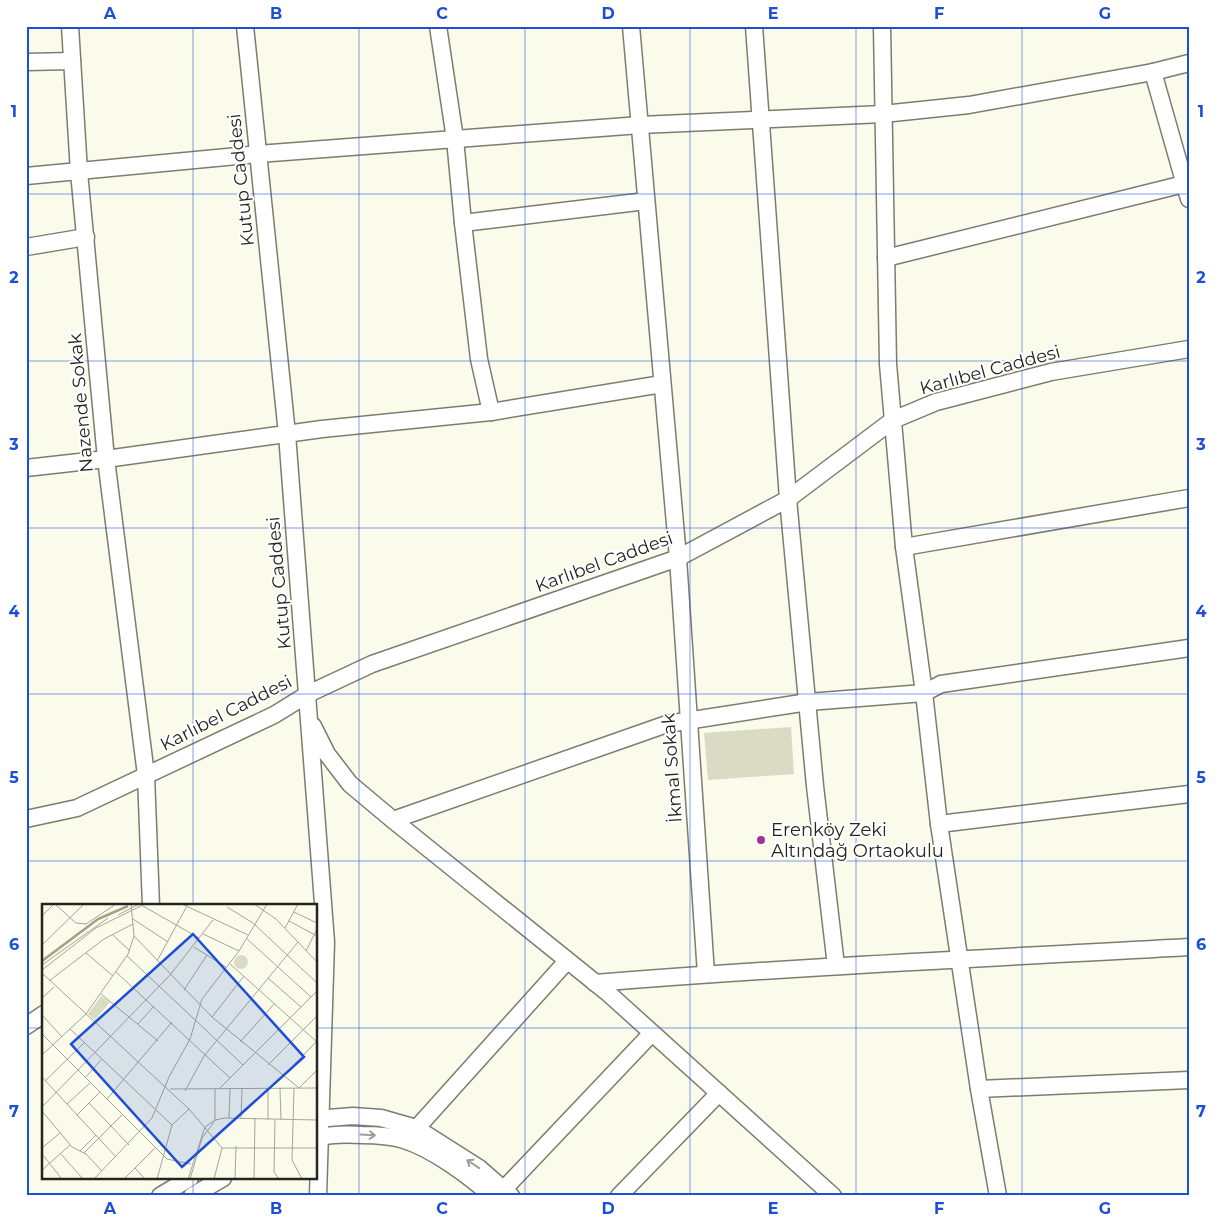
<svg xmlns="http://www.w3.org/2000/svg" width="1215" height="1222" viewBox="0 0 1215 1222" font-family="Montserrat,sans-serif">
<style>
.green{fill:#dadbc4}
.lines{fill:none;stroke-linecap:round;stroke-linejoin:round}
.minor-casing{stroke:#7c7d6e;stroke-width:19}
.minor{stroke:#fff;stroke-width:16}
.oneway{stroke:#9d9d9a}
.grid{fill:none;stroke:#1d4ed8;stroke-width:1;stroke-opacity:0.55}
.poi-dot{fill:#a03291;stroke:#fff;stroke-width:2}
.labels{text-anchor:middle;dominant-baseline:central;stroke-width:4;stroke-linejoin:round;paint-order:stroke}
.street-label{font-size:18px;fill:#25251f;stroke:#fff}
.poi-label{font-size:18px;fill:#25251f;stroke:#fff;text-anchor:start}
.inset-river{fill:none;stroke:#a0a283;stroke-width:2.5}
.inset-road{fill:none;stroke:#a5a599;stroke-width:1}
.view{fill:#1d4ed8;fill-opacity:0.15;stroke:#1d4ed8;stroke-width:2.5}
.inset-edge{fill:none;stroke:#25251f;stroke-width:2.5}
.neatline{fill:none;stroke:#1d4ed8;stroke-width:2}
.grid-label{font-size:16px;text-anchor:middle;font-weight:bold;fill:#1d4ed8}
</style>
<rect width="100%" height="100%" fill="#fafbea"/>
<path class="green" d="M791,727L794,774L708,780L704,733Z"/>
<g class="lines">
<defs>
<g id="minor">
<path d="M70,26L79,172L106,459L146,775L151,906"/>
<path d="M245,26L287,434L326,942L318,1196"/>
<path d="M438,26L455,139L463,223L479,359L491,412"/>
<path d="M631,26L678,558L706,974"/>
<path d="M754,26L788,499L815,786L836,966"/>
<path d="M882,26L888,364L904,547L924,693L939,824L979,1089L998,1196"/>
<path d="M26,62L72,61"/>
<path d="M1153,72L1189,199"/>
<path d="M26,176L258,154L640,125L883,114L969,105L1153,72L1189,63"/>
<path d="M463,223L646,201"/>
<path d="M26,247L86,237"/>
<path d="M886,258L1184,184"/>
<path d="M26,468L106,459L322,429L491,412L662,384"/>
<path d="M904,547L1189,498"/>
<path d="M313,726L327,754L350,784L393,820L608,993L833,1196"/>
<path d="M26,819L77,808L274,715L308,694L372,664L678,558L788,499L893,420L936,402L1051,372L1189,349"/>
<path d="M393,820L667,724L808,702L924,693L941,684L1189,648"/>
<path d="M939,824L1189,794"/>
<path d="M595,983C793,967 991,958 1189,947"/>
<path d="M26,1026L44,1014"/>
<path d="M979,1089L1189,1080"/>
<path d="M316,1119L353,1116L381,1118L416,1128L479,1168L511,1196"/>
<path d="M316,1138C331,1134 347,1134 362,1135C376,1135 391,1136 404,1140C433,1149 469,1176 492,1196"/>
<path d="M406,1140L567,961"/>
<path d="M504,1189L652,1033"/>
<path d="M160,1196L190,1178"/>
<path d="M192,1196L223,1178"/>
<path d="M619,1196L719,1093"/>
</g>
</defs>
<use href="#minor" class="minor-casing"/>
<use href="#minor" class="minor"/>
</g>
<defs><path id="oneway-shaft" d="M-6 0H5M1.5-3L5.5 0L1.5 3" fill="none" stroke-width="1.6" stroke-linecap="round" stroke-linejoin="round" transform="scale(1.25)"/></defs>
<g class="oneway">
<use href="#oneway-shaft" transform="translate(368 1135) rotate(3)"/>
<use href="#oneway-shaft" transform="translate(473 1164) rotate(-146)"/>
</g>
<path class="grid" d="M193,26V906M359,26V1196M525,26V1196M690,26V1196M856,26V1196M1022,26V1196M26,194H1189M26,361H1189M26,528H1189M26,694H1189M26,861H1189M26,1028H44M316,1028H1189M193,1178V1196"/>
<circle class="poi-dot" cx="761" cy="840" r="5"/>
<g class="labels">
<g class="street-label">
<text transform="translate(241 180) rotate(-96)">Kutup Caddesi</text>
<text transform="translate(990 370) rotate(-15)">Karlıbel Caddesi</text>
<text transform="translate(81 403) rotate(-95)">Nazende Sokak</text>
<text transform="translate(604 562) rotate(-20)">Karlıbel Caddesi</text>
<text transform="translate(279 583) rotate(-95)">Kutup Caddesi</text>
<text transform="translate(226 713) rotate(-27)">Karlıbel Caddesi</text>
<text transform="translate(672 768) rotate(-94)">İkmal Sokak</text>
</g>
<g class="poi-label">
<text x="771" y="830">Erenköy Zeki<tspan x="771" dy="21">Altındağ Ortaokulu</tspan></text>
</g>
</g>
<g transform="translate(42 904)">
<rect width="275" height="275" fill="#fafbea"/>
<path d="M192 58a7 7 0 1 1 14 0a7 7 0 1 1-14 0ZM59,92L68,98L53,116L46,110Z" fill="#dadbc4"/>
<path class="inset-river" d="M0,57L56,15L86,2"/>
<path class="inset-road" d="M13,0L34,19L44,20L74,0M140,0L206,31M212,0L234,15L275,58M101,2L157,34M185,3L211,19L275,79M252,8L275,19M76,11L97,0M0,12L12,0M91,15L126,38M247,17L275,32M243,24L256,0M70,30L88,47M161,30L197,47M92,32L170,113L257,184L275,166M204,34L269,93M0,41L42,0M152,43L184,63M264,47L275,25M44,49L71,72M85,52L201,161M115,57L146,0M187,59L275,138M0,61L66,14M0,66L54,24L103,0M74,68L188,174M0,69L147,205L180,244L172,275M226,74L259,103M7,77L62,35L91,20M142,86L165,51M59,90L116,137M0,94L12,83M0,111L20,133M170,113L202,72M96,120L112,102M28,125L130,221M0,130L125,255L149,260M198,138L233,99M0,151L44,110L86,50L92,32L89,0M226,161L275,112M241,172L275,137M0,173L74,253M43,174L59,156M3,177L42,139M178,184L275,87M238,184L239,216M252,184L250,256L260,275M128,185L275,184M143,187L162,152L256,38M65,195L130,118M47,199L87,241M25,200L48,179M0,203L128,71L171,16M0,207L30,243L44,250L60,267M35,211L58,188M187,214L188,185M199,214L200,185M226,216V185M233,216L232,268L237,275M173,217V185M0,244L18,229M180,244H274M38,247L54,231M18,249L41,275M42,249L81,210M0,250L20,275M0,266L28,241M52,275L110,214L127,173L148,135L160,95L197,47L225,0M82,275L93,264M103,275L93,264L114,243M115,275L130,221L147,205M146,275L163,223L173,216L183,214L275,216V258M148,275L160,234L172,218M193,275L194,242M212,275L213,214"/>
<path class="view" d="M151,30L262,153L140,263L29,140Z"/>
<rect width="275" height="275" class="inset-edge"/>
</g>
<rect width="1215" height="1222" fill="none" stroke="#ffffff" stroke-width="55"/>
<rect x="28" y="28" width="1160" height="1166" class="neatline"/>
<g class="grid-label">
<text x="110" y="19">A</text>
<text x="276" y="19">B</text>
<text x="442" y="19">C</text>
<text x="608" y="19">D</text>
<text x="773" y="19">E</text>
<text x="939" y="19">F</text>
<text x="1105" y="19">G</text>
<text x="14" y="117">1</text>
<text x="1201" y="117">1</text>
<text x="14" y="283">2</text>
<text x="1201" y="283">2</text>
<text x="14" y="450">3</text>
<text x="1201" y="450">3</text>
<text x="14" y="617">4</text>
<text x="1201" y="617">4</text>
<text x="14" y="783">5</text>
<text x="1201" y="783">5</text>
<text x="14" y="950">6</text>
<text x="1201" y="950">6</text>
<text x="14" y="1117">7</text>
<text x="1201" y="1117">7</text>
<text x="110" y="1214">A</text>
<text x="276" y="1214">B</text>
<text x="442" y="1214">C</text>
<text x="608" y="1214">D</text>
<text x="773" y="1214">E</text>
<text x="939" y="1214">F</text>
<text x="1105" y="1214">G</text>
</g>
</svg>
